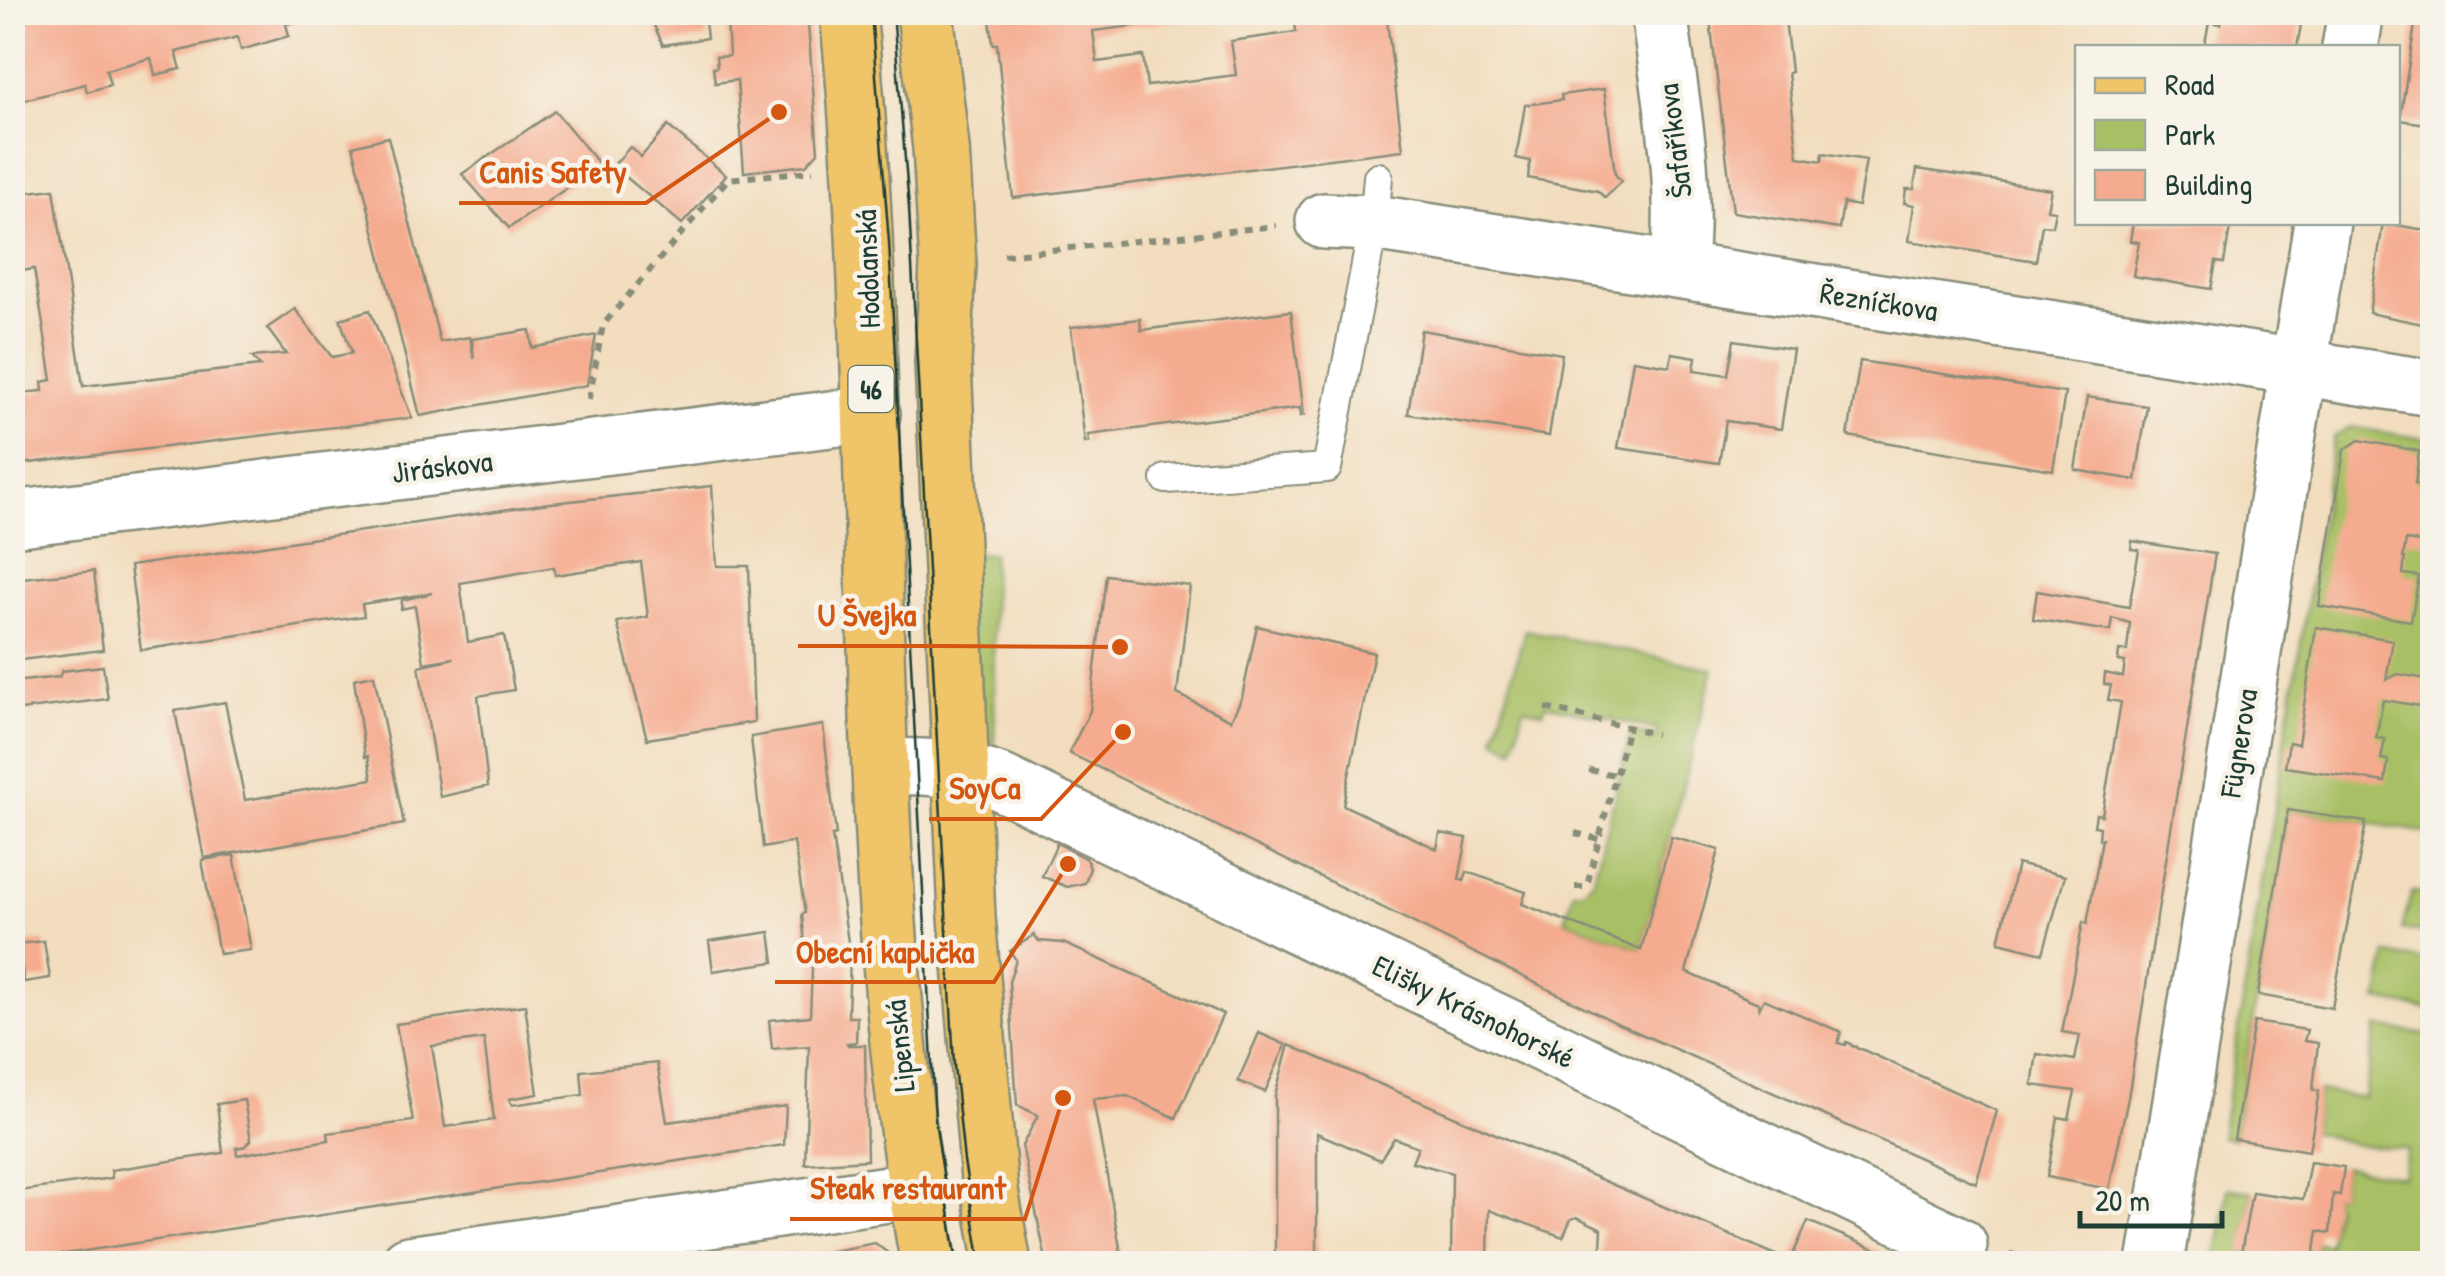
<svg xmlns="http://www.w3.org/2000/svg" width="2445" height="1276" viewBox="0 0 2445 1276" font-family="'Patrick Hand',sans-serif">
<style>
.green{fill:#a8c065;stroke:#647e4c;stroke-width:2.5}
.building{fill:#f5ab8f;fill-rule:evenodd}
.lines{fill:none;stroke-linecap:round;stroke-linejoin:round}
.lane-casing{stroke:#888d79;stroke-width:32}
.street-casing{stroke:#888d79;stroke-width:60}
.primary-casing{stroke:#888d79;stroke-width:60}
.path{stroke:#888d79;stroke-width:6;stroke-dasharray:8 8;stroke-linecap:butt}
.lane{stroke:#fff;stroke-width:28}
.street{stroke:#fff;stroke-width:55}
.primary{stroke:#f0c469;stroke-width:55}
.tram{stroke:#1f3d34;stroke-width:2.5}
.labels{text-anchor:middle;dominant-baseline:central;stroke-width:9;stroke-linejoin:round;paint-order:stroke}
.shield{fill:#f7f3e8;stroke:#60746a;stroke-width:2.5}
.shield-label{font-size:28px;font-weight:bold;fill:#1f3d34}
.street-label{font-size:30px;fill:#1f3d34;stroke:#f7f3e8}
.leader{fill:none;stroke:#d45610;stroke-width:4}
.callout-dot{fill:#d45610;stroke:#f7f3e8;stroke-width:4}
.callout-label{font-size:32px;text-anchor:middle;font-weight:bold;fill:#d45610;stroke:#f7f3e8;stroke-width:9;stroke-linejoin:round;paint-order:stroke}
</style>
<rect width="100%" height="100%" fill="#f7f3e8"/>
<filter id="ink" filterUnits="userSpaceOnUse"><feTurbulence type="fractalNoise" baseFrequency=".01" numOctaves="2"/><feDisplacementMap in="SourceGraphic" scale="20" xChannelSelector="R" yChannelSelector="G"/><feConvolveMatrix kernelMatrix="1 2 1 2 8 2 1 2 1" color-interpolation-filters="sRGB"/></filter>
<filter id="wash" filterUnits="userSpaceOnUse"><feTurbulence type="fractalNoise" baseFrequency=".0048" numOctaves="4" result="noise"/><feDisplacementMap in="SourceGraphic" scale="40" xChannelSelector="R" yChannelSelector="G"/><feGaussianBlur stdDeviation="2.25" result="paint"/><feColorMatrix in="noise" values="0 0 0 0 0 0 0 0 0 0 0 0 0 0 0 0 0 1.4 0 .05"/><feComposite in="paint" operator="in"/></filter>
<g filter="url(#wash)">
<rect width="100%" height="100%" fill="#f2ddbe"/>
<g class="green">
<path d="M2350,427L2432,440V852L2427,851L2430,833L2288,810L2234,1139L2221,1137L2334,437Z"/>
<path d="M992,553L995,750L981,738L963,555Z"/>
<path d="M1525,630L1713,669L1641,950L1565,920L1574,890L1582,891L1593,881L1631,732L1657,738L1658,730L1546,704L1543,712L1524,707L1514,749L1495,738Z"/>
<path d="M2432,873V934L2402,930L2412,892L2428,894Z"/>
<path d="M2387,954L2432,962V1263H2313L2316,1243L2328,1245L2335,1205L2332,1204L2333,1194H2340L2344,1167L2403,1177L2407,1149L2358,1145L2312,1132L2319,1091L2364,1098L2377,1027L2428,1035L2432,1010L2378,1000Z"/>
<path d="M2228,1188L2252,1192L2242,1253L2303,1263L2215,1264Z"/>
</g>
<g id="blocks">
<g class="building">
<path d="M21,12H332L333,14L286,24L289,36L241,50L238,37L176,52L181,69L155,75L151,58L106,70L110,85L87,92L85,84L17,102L15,94L12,95V14Z"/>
<path d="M648,12H807L818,152L806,165L744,172L737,80L715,83L713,68L717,67L716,57L729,56L727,20L705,22L707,38L663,45Z"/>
<path d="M989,12H1196L1197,18L1093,31L1097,62L1143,56L1147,86L1236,75L1231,41L1296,32L1294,12H1386L1403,150L1013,198L997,44H993Z"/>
<path d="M1515,12H1586V15L1517,24Z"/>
<path d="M1709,12H1795L1796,18L1785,19L1791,72L1788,73L1798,157L1822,161L1823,153L1866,160L1858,206L1843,203L1839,229L1733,212Z"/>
<path d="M2223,12H2303L2297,48H2204L2209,22L2221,24Z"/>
<path d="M2417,12H2432V125L2400,120Z"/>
<path d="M1604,89L1615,174L1621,181L1605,198L1598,191L1528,178L1530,161L1516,158L1525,105L1562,100L1561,95Z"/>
<path d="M555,111L600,165L509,228L462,174Z"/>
<path d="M668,126L726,175L682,224L613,166L630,147L641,157Z"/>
<path d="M388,137L440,342L470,337L474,359L472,339L530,330L532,348L596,335L587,385L420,416L353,146Z"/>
<path d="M1917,169L2051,189L2047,210L2055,211L2052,226L2042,225L2036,261L1909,241L1914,205L1904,203L1906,189H1914Z"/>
<path d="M54,189L83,386L260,366L252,357L286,354L267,328L295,309L332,357L352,353L340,319L370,310L412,418L12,465V394L43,391L42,382L52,380L34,269L21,271L17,238H12V194Z"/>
<path d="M2133,222H2231L2224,263L2216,262L2211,289L2133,276L2139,242L2130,241Z"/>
<path d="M2383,223L2432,231V326L2369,313Z"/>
<path d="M1291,311L1304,415L1301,416L1300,408L1088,435L1089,442L1085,443L1071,327L1140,319L1141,330Z"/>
<path d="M1421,330L1562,354L1549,436L1408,414Z"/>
<path d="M1734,340L1793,349L1781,429L1726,421L1719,463L1618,448L1633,360L1670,366L1672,353L1696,357L1694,370L1728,375Z"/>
<path d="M1860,361L2065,393L2053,470L1848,436Z"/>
<path d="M2087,397L2147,406L2136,480L2075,470Z"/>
<path d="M2359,440L2419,451L2415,484L2432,487V544L2406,540L2403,558H2405L2403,574L2419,576L2411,621L2319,606L2344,450Z"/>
<path d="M712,486L717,566H749L754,722L647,739L617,622L648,617L641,562L555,575L554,567L460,583L468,642L504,635L514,690L478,696L488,786L440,797L419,666L454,658L424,663L415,606L401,609L402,600L432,593L362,604L364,616L141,650L130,566L542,504Z"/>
<path d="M2132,541L2215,554L2128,1098L2109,1189L2047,1177L2058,1117L2069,1119L2075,1091L2032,1085L2037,1054L2075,1060L2080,1035L2062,1032L2083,922L2087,924L2102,839H2099L2100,827L2094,826L2096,814L2102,815L2121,702L2108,700L2111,685L2104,684L2105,673L2123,677L2125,662L2118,661L2119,651H2127L2130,623L2112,618L2110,631L2033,619L2037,591L2129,607L2139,550L2131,549Z"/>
<path d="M94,571L103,650L12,661V579Z"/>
<path d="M1106,575L1190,586L1177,694L1231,720L1242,697L1257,626L1374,653L1343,805L1437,849L1440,833L1467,838L1459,879L1464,881L1467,872L1526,892L1522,904L1641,950L1671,837L1719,850L1686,972L1758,1003L1759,1009L1764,999L1841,1032L1838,1043L1845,1045L1846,1042L1997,1111L1976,1183L1621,1025L1069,753L1090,711Z"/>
<path d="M2316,627L2393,640L2386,680L2398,674L2432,680V708L2383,700L2376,738L2385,739L2381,759L2388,760L2385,782L2285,767L2289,742L2298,744Z"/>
<path d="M103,666L108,699L12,711V682L59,677L62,671Z"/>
<path d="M374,675L404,824L204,858L175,711L225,702L245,800L372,779L368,756L365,757L354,679Z"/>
<path d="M823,725L836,835L832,836L850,955L848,1017H857L856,1042L847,1043L848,1045H865L867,1160L805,1164L809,1046L772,1049L769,1020L810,1016L813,945H805L802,914L805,913L794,842L763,848L751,737Z"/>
<path d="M2288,810L2366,822L2332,1008L2258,995Z"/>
<path d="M1057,843L1086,859L1090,868L1085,883L1067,887L1042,876Z"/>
<path d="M234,855L251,950L219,954L202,860Z"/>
<path d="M2017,864L2065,876L2043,953L1999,942Z"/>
<path d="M770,932L774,962L713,971L709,941Z"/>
<path d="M1034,935L1039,941L1063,943L1223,1014L1176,1118L1127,1096L1093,1099L1123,1264H1047L1022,1146L1038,1115L1017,1105L1009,982L1016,960L1010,951Z"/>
<path d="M44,941L50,978L24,982L18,944Z"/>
<path d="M525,1005L538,1094L509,1099L512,1105L583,1095L581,1071L657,1063L667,1122L786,1106L784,1145L12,1262V1192L112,1178L111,1170L223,1153L217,1104L244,1100L251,1140L246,1146L236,1148L237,1155L329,1140L328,1133L413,1121L396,1024ZM484,1039L494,1120L445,1127L432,1046Z"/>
<path d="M2254,1022L2307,1030L2304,1041L2318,1043L2313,1090L2319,1091L2309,1151L2234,1139Z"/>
<path d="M1259,1033L1286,1045L1265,1092L1238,1081Z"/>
<path d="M1289,1045L1790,1261L1808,1221L1911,1264H1600L1602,1229L1577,1217L1571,1219L1563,1237L1489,1210L1488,1264H1451L1452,1173L1412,1162L1418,1147L1394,1138L1380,1160L1317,1133V1264H1275V1095Z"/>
<path d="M2310,1162L2344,1167L2340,1195L2333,1194L2330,1233L2318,1231L2313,1264L2241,1253L2252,1192L2303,1199Z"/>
<path d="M875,1243L889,1254L890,1264H763Z"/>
</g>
</g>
</g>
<g filter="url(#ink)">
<use href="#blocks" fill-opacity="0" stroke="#888d79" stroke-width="2.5"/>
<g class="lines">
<defs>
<path id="lane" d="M1166,479L1327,468L1374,223L1378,177"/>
<g id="street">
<path d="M1659,12C1670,97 1689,184 1678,269"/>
<path d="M2350,48L2356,12"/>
<path d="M1324,221L1374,223L2432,388"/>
<path d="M12,519L872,414"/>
<path d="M880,767C923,765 961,768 1002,783L1959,1245"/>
<path d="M409,1264L915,1190"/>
<path d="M2155,1264L2322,222"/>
</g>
<g id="primary">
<path d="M848,12C890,428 853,851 929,1264"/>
<path d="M925,12L941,148L948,265L943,362L967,917L990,1191L1003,1264"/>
</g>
</defs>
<use href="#lane" class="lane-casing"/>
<use href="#street" class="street-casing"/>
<use href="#primary" class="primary-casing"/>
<g class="path">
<path d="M1004,255L1276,226"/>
<path d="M589,399L603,325L728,179L813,171"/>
<path d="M1546,708L1656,734"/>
<path d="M1589,770L1615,775"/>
<path d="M1575,833L1599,839"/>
<path d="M1575,887H1585L1588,882L1628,727"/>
<path d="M2010,1254L2068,1264"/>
</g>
<use href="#lane" class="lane"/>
<use href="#street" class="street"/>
<use href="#primary" class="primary"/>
<g class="tram">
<path d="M871,12L889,242L935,1120L957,1264"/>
<path d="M893,12L909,208L954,1065L964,1161L981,1264"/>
</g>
</g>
</g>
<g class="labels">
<rect class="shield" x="848.5" y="366" width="45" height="46" rx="8"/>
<g class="shield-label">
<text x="871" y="389">46</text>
</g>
<g class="street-label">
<text transform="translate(1674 141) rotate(-97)">Šafaříkova</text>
<text transform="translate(867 269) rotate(-92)">Hodolanská</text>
<text transform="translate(1879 301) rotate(9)">Řezníčkova</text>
<text transform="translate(442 466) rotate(-7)">Jiráskova</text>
<text transform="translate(2238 743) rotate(-81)">Fügnerova</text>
<text transform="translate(1474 1011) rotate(26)">Elišky Krásnohorské</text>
<text transform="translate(899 1046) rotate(-96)">Lipenská</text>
</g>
</g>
<path class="leader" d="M779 112L646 203H459M1120 647L936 646H798M1123 732L1041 819H929M1068 864L994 982H775M1063 1098L1025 1219H790"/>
<g class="callout-dot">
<circle cx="779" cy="112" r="10"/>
<circle cx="1120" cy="647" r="10"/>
<circle cx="1123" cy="732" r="10"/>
<circle cx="1068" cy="864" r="10"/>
<circle cx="1063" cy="1098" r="10"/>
</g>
<g class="callout-label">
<text x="553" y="183">Canis Safety</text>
<text x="867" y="626">U Švejka</text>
<text x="985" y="799">SoyCa</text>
<text x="885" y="963">Obecní kaplička</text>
<text x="908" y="1199">Steak restaurant</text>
</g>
<rect width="2445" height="1276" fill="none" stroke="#f7f3e8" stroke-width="50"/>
<rect x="2075" y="45" width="325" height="180" fill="#f7f3e8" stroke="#a1aaa0" stroke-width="2.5"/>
<rect x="2095" y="78" width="50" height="15" fill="#f0c469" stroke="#a1aaa0" stroke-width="2.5"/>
<text x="2165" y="95" font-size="30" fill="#1f3d34">Road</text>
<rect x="2095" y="120" width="50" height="30" fill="#a8c065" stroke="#a1aaa0" stroke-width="2.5"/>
<text x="2165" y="145" font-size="30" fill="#1f3d34">Park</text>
<rect x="2095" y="170" width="50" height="30" fill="#f5ab8f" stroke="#a1aaa0" stroke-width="2.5"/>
<text x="2165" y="195" font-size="30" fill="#1f3d34">Building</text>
<path d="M2080 1211v15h142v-15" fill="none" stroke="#1f3d34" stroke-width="5"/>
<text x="2095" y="1211" font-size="30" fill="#1f3d34" stroke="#f7f3e8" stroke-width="8" paint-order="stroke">20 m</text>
</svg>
